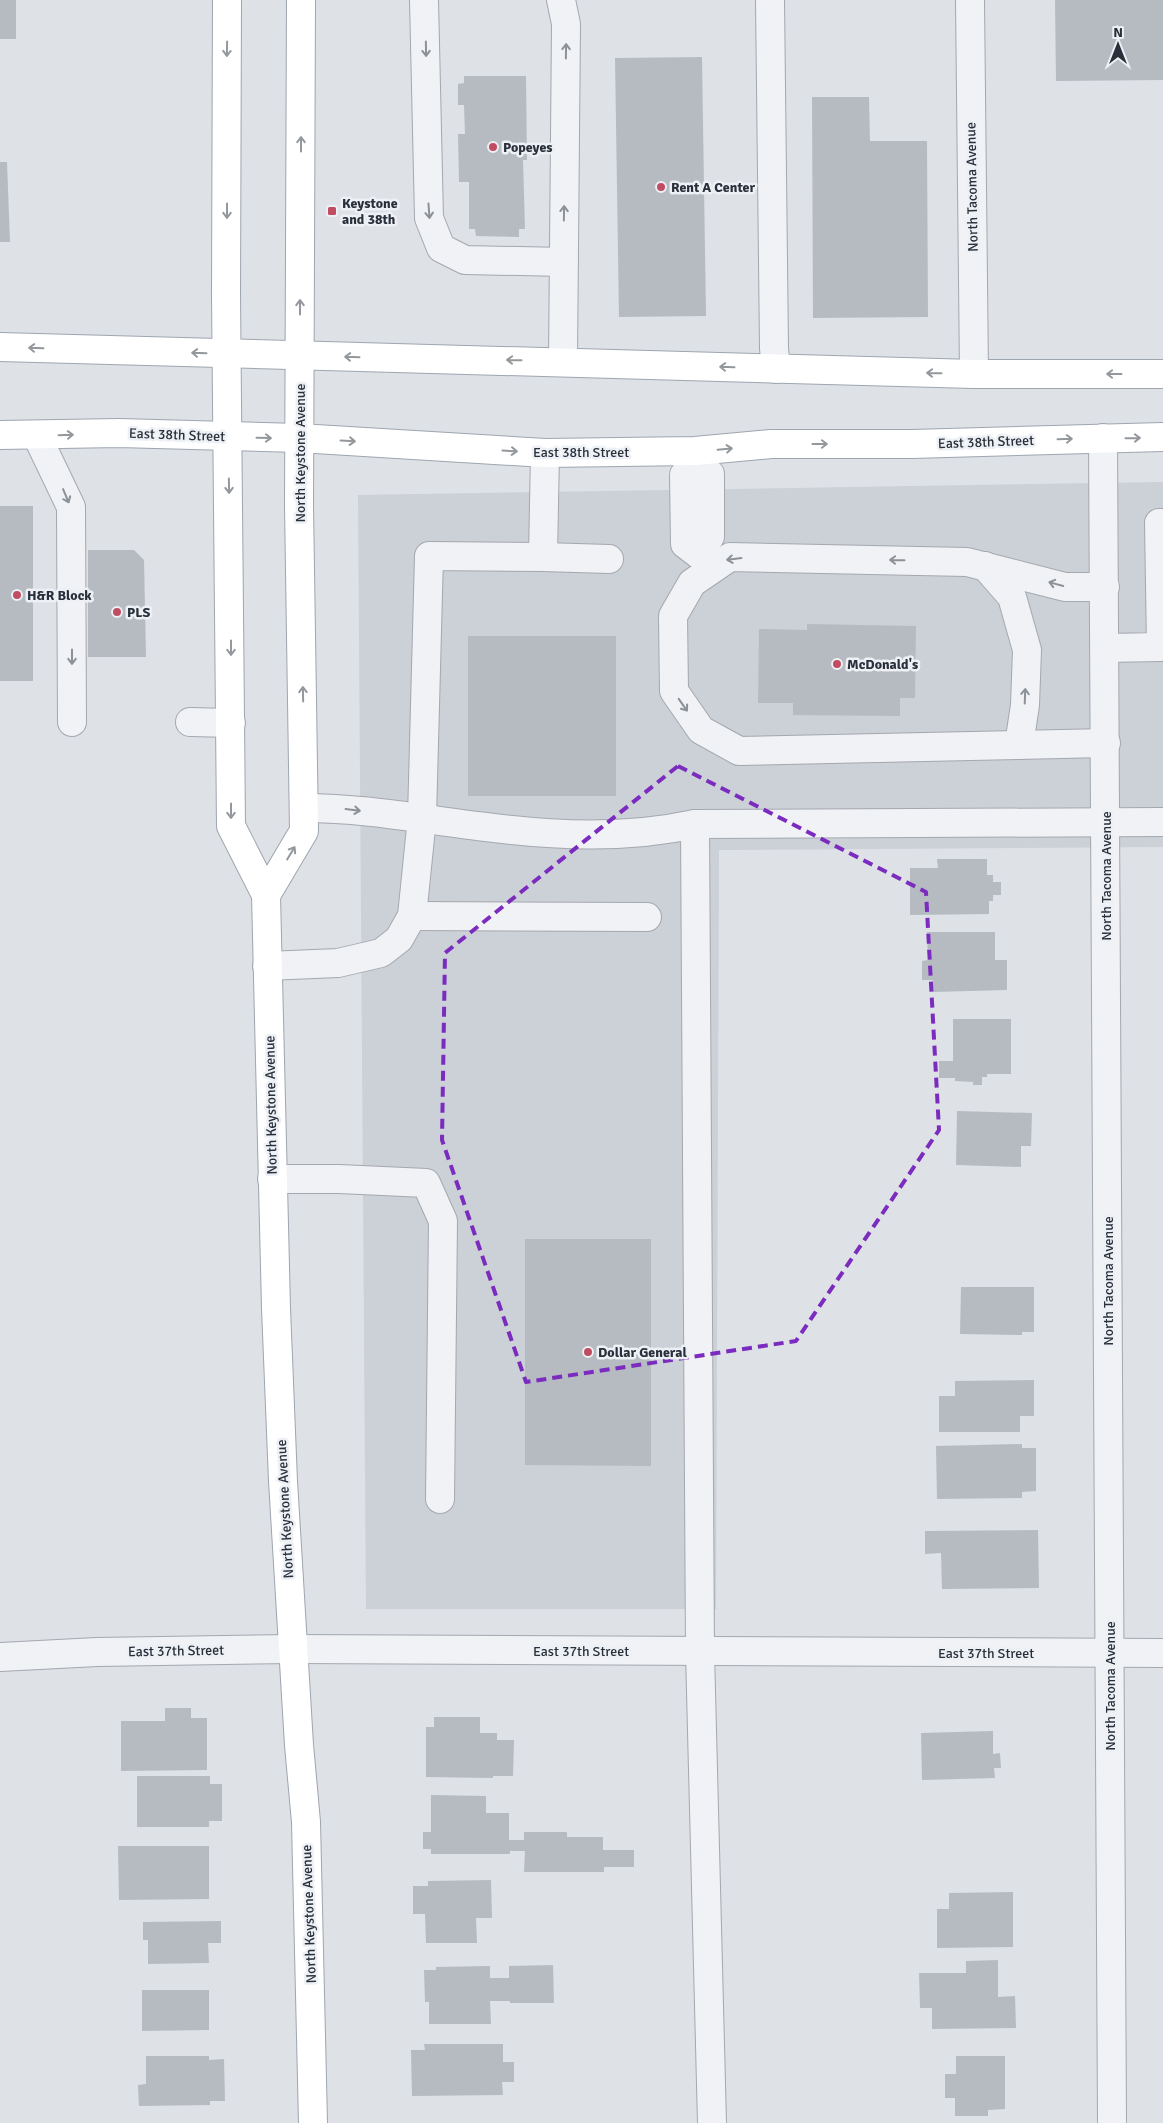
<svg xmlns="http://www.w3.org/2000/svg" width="1163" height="2123" viewBox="0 0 1163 2123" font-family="Signika,sans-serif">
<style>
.built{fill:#ccd0d7}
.building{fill:#b6bbc2}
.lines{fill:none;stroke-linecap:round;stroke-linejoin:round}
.minor-casing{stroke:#a4a8af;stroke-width:30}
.major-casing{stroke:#9ea6b0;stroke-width:30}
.minor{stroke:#f0f2f5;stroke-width:28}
.major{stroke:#fff;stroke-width:28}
.oneway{stroke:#94989d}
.oneway2{stroke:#8c9198}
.marked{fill:none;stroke:#7b2cbf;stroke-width:4;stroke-dasharray:10 6;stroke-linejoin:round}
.poi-dot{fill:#c04d62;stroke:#edf0f4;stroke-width:2}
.labels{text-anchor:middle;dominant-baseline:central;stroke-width:5;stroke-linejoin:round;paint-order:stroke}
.poi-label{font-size:14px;font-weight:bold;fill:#29303b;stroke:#edf0f4;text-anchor:start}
.street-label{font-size:14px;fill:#29303b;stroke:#edf0f4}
</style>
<rect width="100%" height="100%" fill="#dee1e6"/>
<path class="built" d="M1163,482V847L719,850L716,1609H366L358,495Z"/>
<g class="building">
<rect x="0" y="0" width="16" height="39"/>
<path d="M1055,0H1163V80L1056,81Z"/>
<path d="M702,57L706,316L619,317L615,58Z"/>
<path d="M464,76H526L527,160H523L525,229H519V237L476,236L475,229H469V182H459L458,134H465L464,105H458V84L464,83Z"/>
<path d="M812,97H869L870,141H927L928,317L813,318Z"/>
<path d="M0,162H7L10,242H0Z"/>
<rect x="0" y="506" width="33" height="175"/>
<path d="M88,550H134L144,560L146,657H88Z"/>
<path d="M807,624L916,626L915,698H900V716L793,715V703H758L759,629L807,630Z"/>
<rect x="468" y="636" width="148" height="160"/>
<path d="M937,859H987V875H993V882H1001V895H993V901H989V914L910,915V868H938Z"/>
<path d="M927,932H995V960H1007V990L933,992V980H922V961L928,960Z"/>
<path d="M953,1019H1011V1074H987V1077H982V1085H973V1082L955,1081V1078H939V1061H953Z"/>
<path d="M957,1111L1032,1113L1031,1146H1021V1167L956,1165Z"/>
<path d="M525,1239H651V1466L525,1465Z"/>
<path d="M961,1287H1034V1332H1022V1335L960,1334Z"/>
<path d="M1034,1380V1416H1020V1432H939V1396H955V1381Z"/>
<path d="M1022,1444V1448H1036V1491L1022,1492V1498L937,1499L936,1446Z"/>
<path d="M1038,1530L1039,1588L942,1589L941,1553L925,1554V1531Z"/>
<path d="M165,1708H191V1718H207V1770L121,1771V1721H165Z"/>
<path d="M434,1717H480V1733H497V1740H514L513,1776H493V1778L426,1777V1727H434Z"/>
<path d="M993,1731V1754L1000,1753L1001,1768H994L995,1778L922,1780L921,1733Z"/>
<path d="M137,1776H210V1784H222V1821H209V1827H137Z"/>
<path d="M431,1795L486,1796V1813H509V1840H524V1832H567V1837H603V1850H634V1867H604V1872H524L525,1851H510V1854H431V1849H423V1832H431Z"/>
<path d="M118,1846H209V1899L119,1900Z"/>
<path d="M491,1880L492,1918H476L477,1943H426L425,1914H413V1886H428V1881Z"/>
<path d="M1013,1892V1947L937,1948V1909H949V1893Z"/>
<path d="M221,1921V1943H208L209,1963L148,1964V1940H143V1922Z"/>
<path d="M998,1960V1997L1015,1996L1016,2028L932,2029V2008H920L919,1973H966V1961Z"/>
<path d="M553,1965L554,2003H510V2001H490L491,2024H429V2002H425L424,1970H436V1967L490,1966V1978H509V1966Z"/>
<path d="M142,1990H209V2030L142,2031Z"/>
<path d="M424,2044H503V2062H514V2082H502L503,2095L412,2096L411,2050H425Z"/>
<path d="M146,2056H209V2060L224,2059L225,2101H210V2105L139,2106L138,2085L146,2084Z"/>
<path d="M956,2056H1005V2109L988,2110V2116H955V2098H945V2074H956Z"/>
</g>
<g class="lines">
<defs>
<g id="minor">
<path d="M424,0L429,218L441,248L465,260L564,262"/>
<path d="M561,0L566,24L563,361"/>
<path d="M770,0L774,348L776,369"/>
<path d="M970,0L974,374"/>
<path d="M37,436L71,507L72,722"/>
<path d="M1103,438L1112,2123"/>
<path d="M696,466L710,474V537L698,554L685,544L684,475Z"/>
<path d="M543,557L609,559"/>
<path d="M985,566L1012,597L1027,650L1025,705L1019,745"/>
<path d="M1105,587H1065L967,562L730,557L692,583L673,616L674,691L701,730L739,751L1106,743"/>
<path d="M1105,648L1161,647L1159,523H1163"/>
<path d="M190,722L231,723"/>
<path d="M304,808C366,808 426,820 486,827C556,836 626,839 695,824L1163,822"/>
<path d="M695,824L700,1652L712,2123"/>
<path d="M412,916L647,917"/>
<path d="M267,966L338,963L381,953L399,939L412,916L422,818L429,556L543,557L545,453"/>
<path d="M272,1179H339L426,1183L443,1221L440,1499"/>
<path d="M0,1657L97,1652L293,1649L1163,1653"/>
</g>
<g id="major">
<path d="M227,0L226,295L231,826L266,895L276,1308L283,1481L299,1745L306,1822L313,2123"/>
<path d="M0,347L974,374H1163"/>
<path d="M0,435L119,433L299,438L545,453L695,451L771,444H912L1163,437"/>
<path d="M266,895L304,831L299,505L301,0"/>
</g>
</defs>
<use href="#minor" class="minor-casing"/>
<use href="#major" class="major-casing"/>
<use href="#minor" class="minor"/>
<use href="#major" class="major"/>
</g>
<defs><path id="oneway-shaft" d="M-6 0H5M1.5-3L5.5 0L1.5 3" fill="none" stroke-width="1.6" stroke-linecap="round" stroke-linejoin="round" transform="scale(1.25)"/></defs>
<g class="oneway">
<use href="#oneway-shaft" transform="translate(227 49) rotate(91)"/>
<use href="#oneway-shaft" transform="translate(301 144) rotate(-90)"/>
<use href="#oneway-shaft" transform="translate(227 211) rotate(90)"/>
<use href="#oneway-shaft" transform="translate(300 307) rotate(-90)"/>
<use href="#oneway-shaft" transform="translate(36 348) rotate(-178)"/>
<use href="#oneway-shaft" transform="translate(199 353) rotate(-178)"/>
<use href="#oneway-shaft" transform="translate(352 357) rotate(-178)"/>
<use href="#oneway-shaft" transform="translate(514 360) rotate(-179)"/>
<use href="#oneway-shaft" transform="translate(727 367) rotate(-178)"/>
<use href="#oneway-shaft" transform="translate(934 373) rotate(-179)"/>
<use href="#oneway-shaft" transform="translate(1114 374) rotate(180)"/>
<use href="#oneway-shaft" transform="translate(66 435) rotate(-2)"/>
<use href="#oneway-shaft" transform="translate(264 438) rotate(1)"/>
<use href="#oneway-shaft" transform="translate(1133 438) rotate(-1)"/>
<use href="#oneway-shaft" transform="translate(1065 439) rotate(-2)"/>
<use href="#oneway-shaft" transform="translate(348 441) rotate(3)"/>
<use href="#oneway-shaft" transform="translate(820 444)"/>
<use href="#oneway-shaft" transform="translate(725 449) rotate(-5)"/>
<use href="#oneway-shaft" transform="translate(510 451) rotate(3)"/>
<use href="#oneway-shaft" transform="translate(229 486) rotate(89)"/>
<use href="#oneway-shaft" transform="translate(231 648) rotate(90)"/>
<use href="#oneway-shaft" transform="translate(303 694) rotate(-91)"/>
<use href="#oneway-shaft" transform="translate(231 811) rotate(90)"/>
<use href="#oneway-shaft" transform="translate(291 853) rotate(-59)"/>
</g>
<g class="oneway2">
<use href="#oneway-shaft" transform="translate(426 49) rotate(89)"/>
<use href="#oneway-shaft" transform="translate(566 51) rotate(-89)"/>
<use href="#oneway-shaft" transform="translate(429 211) rotate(86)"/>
<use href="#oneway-shaft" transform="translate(564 213) rotate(-89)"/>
<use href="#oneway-shaft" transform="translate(66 496) rotate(67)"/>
<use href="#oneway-shaft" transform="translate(734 559) rotate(173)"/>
<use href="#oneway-shaft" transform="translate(897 560) rotate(-179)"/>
<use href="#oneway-shaft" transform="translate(1056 584) rotate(-165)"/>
<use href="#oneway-shaft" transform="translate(72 657) rotate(90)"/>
<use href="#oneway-shaft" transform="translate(1025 696) rotate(-88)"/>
<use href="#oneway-shaft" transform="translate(683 705) rotate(55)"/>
<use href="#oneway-shaft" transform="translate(353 810) rotate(7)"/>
</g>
<path class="marked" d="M678,766L926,892L939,1130L796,1341L526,1382L442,1140L445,953Z"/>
<g class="poi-dot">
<circle cx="493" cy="147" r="5"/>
<circle cx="661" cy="187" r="5"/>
<rect x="327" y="206" width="10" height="10" rx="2.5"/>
<circle cx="17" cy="595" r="5"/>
<circle cx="117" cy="612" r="5"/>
<circle cx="837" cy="664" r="5"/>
<circle cx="588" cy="1352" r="5"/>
</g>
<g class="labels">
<g class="poi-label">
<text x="503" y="147">Popeyes</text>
<text x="671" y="187">Rent A Center</text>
<text x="342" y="203">Keystone<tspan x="342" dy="16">and 38th</tspan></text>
<text x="27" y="595">H&amp;R Block</text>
<text x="127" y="612">PLS</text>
<text x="847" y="664">McDonald's</text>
<text x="598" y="1352">Dollar General</text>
</g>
<g class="street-label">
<text transform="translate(972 187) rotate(-91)">North Tacoma Avenue</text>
<text transform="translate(177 435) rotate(2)">East 38th Street</text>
<text transform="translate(986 442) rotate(-2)">East 38th Street</text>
<text x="581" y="452">East 38th Street</text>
<text transform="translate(300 453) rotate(-90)">North Keystone Avenue</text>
<text transform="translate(1106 876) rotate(-90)">North Tacoma Avenue</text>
<text transform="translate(271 1105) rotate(-91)">North Keystone Avenue</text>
<text transform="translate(1108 1281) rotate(-90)">North Tacoma Avenue</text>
<text transform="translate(285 1509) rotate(-93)">North Keystone Avenue</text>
<text transform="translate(176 1651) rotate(-1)">East 37th Street</text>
<text x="581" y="1651">East 37th Street</text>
<text x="986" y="1653">East 37th Street</text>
<text transform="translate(1110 1686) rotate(-90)">North Tacoma Avenue</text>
<text transform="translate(309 1914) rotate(-92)">North Keystone Avenue</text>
</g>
</g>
<g transform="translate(1118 45)" stroke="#edf0f4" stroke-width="4" paint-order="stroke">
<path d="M0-4L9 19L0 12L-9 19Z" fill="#29303b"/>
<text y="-8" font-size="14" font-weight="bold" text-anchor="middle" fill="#29303b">N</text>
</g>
</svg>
